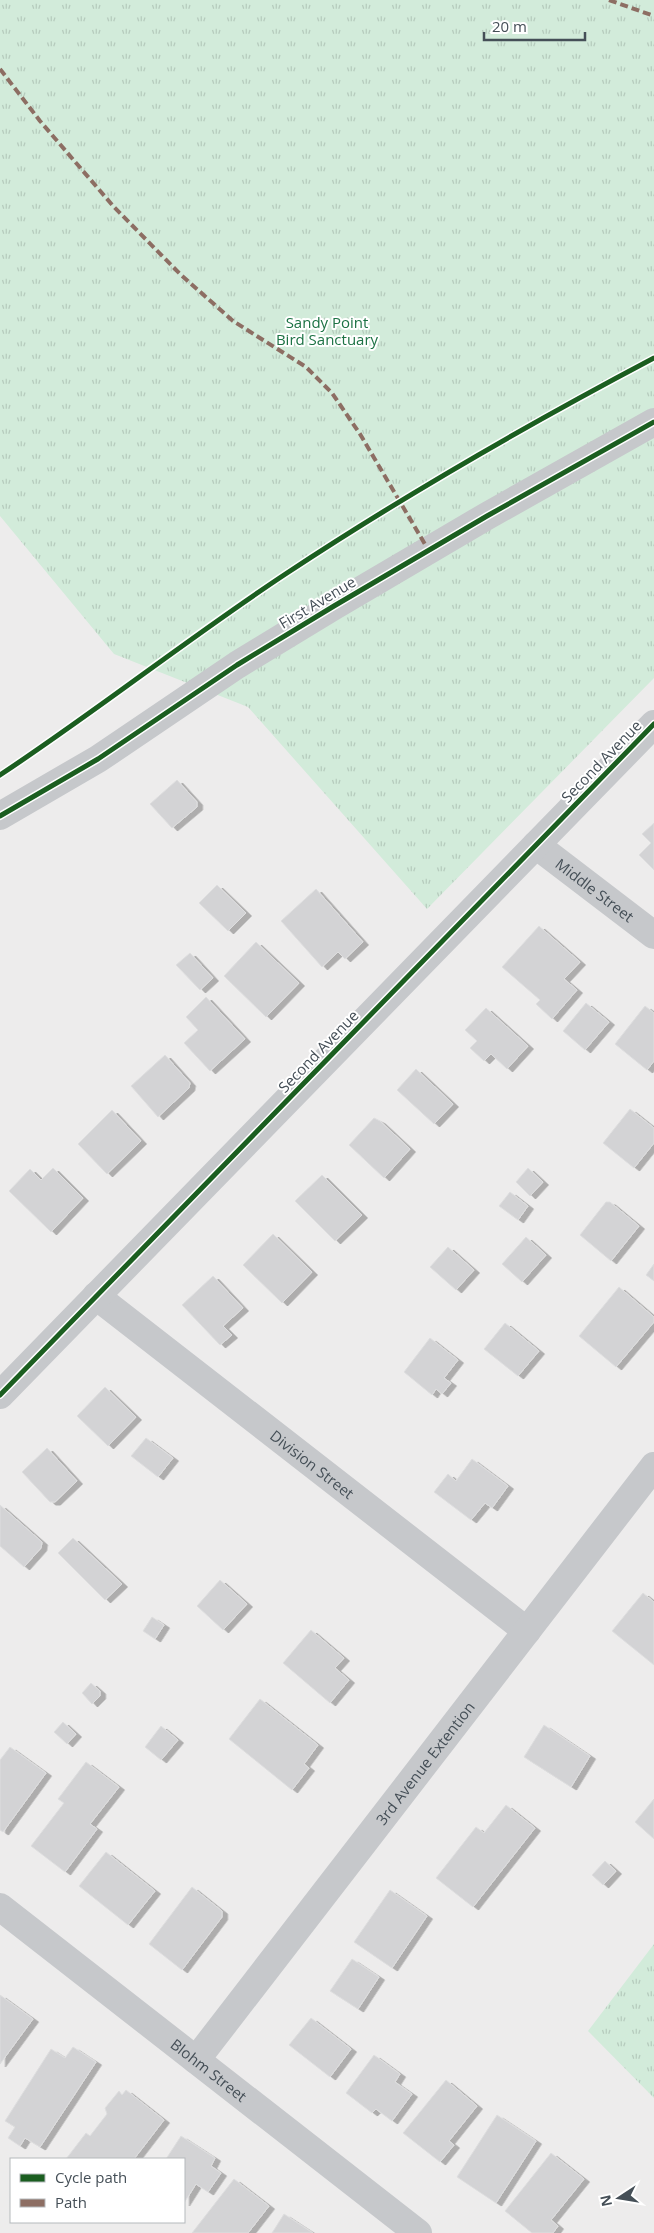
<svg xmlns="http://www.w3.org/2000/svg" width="654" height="2233" viewBox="0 0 654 2233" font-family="'Open Sans',sans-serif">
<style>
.park{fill:url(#park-tufts)}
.building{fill:#d3d3d5;stroke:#dededf;filter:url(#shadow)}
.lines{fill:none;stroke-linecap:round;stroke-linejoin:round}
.minor{stroke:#c6c8cb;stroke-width:28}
.tertiary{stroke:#c6c8cb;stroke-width:28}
.quiet{stroke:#8d6e63;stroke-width:4;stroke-dasharray:8 4;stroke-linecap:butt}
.cycleway-casing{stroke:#fff;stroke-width:8}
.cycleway{stroke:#1b5e20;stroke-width:5}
.labels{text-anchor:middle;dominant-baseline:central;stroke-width:4;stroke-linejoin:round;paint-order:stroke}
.park-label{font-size:15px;fill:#1c7244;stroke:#fff}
.street-label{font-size:15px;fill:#454f57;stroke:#fff}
</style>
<defs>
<pattern id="park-tufts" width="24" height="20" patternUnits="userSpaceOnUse" patternTransform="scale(1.25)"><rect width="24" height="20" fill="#d2ebda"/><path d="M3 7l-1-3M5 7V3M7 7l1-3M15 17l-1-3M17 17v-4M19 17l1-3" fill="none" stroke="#b6cbbd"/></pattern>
<filter id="shadow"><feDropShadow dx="5.5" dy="3" stdDeviation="0" flood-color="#0004"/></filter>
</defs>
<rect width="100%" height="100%" fill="#edecec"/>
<g class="park">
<path d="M0,0H654V678L427,909L248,707L114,654L0,516Z"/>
<path d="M654,1944V2098L588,2031Z"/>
</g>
<g class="building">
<path d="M177,780L197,802V807L172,828L150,804Z"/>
<path d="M654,823V870L639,855L651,843L642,834Z"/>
<path d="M217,885L246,913L228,931L199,903Z"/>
<path d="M316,889L363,942L345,959L338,952L322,967L281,921Z"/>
<path d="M539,926L580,962L564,979L577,990L552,1019L536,1004L540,1000L502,967Z"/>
<path d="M256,942L299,983L266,1017L224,976Z"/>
<path d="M190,953L213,978L200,990L176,965Z"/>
<path d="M206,997L245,1039L210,1071L184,1043L198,1030L186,1017Z"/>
<path d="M586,1003L609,1022L585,1050L563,1031Z"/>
<path d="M645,1006L654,1013V1061L647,1070L615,1044Z"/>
<path d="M486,1008L528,1046L507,1069L491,1054L484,1061L470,1048L477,1041L465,1030Z"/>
<path d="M165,1055L190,1083L189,1088L158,1117L131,1086Z"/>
<path d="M416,1069L453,1104L434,1124L397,1090Z"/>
<path d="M630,1109L654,1128V1143L634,1168L603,1143Z"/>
<path d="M112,1110L141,1141L107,1174L78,1144Z"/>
<path d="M374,1118L380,1121L410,1149L384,1178L349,1145Z"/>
<path d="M53,1168L83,1198L51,1232L9,1191L30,1169L41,1180Z"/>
<path d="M528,1168L543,1182L530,1196L516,1182Z"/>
<path d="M322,1175L362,1215L335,1241L295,1201Z"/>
<path d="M510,1192L528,1206L518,1220L499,1206Z"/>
<path d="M606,1202H610L639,1226L611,1261L580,1235Z"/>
<path d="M273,1234L312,1272L282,1303L243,1265Z"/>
<path d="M526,1237L546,1255L522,1282L502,1264Z"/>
<path d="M448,1247L474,1270L456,1290L430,1267Z"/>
<path d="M654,1264V1281L646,1275Z"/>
<path d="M213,1276L243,1308L223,1326L232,1335L220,1345L182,1305Z"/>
<path d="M619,1287L654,1317V1322L616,1367L579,1336Z"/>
<path d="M505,1323L539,1351L518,1376L484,1349Z"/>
<path d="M430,1338L458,1360L444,1378L451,1383L442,1394L436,1389L432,1395L404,1372Z"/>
<path d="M105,1387L136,1417L108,1446L77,1416Z"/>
<path d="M146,1438L173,1458L158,1477L131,1456Z"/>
<path d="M47,1448L77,1481L55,1502H50L22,1472Z"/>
<path d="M472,1459L508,1486L492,1508L485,1503L471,1520L434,1492L448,1474L456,1481Z"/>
<path d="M0,1505L42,1542L41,1548L24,1567L0,1546Z"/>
<path d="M73,1538L122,1584L105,1600L58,1553Z"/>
<path d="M220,1580L247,1604L223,1630L197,1606Z"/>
<path d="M643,1593L654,1602V1665L612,1631Z"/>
<path d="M152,1617L164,1625L155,1639L143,1631Z"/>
<path d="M311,1630L344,1658L335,1668L349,1680L330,1703L283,1663Z"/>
<path d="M91,1683L100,1691V1696L92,1704L82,1693Z"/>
<path d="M260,1699L318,1745L304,1764L309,1768L292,1790L229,1739Z"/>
<path d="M63,1722L76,1734L67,1744L54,1732Z"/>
<path d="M544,1725L590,1756L571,1787L524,1757Z"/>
<path d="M161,1726L178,1740L161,1760L145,1747Z"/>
<path d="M10,1747L46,1773L3,1832L0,1830V1760Z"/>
<path d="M86,1762L119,1787L90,1824L97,1829L65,1872L31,1846L64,1803L58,1799Z"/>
<path d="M654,1799V1839L635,1822Z"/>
<path d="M506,1805L535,1828L473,1907L436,1878L476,1827L484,1833Z"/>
<path d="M106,1852L155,1891L128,1925L79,1886Z"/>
<path d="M605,1861L616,1871L603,1885L592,1875Z"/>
<path d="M192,1887L222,1911V1917L182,1970L149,1944Z"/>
<path d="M390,1890L427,1916L392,1968L354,1942Z"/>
<path d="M352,1959L379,1977L358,2009L330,1991Z"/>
<path d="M0,1995L33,2019L0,2064Z"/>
<path d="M311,2018L351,2049L330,2077L289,2045Z"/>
<path d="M73,2047L96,2062L40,2147L25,2138L20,2146L8,2138L15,2127L5,2121L51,2049L65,2058Z"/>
<path d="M374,2055L400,2074L395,2082L412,2094L392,2121L376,2109L372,2113L346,2093Z"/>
<path d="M446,2080L477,2106L449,2141L454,2145L440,2162L403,2133Z"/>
<path d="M126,2090L164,2120L134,2159H66L86,2133L90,2136L107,2114L105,2108L119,2091L122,2095Z"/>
<path d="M497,2115L536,2141L496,2203L457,2177Z"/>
<path d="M181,2136L215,2158L211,2166L221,2173L208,2192L196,2184L184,2203V2159H166Z"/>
<path d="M551,2153L584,2179L551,2220L558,2226L553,2233H532L505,2211Z"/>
<path d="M234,2179L269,2206L248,2233H192Z"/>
<path d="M284,2214L313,2233H272Z"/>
</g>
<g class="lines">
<g class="minor">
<path id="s1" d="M536,845L654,935"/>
<path id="s2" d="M96,1296L527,1631"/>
<path d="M0,1395L654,724"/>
<path id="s3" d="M0,1907L418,2233"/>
<path id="s4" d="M196,2060L654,1466"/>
</g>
<path class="tertiary" d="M0,816L98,759L237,665L334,606L487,516L654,422"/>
<g class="quiet">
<path d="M609,0L654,16"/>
<path d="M0,69L40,121L114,207L180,274L233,321L306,367L332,393L360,434L429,551"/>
</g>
<defs>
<g id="cycleway">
<path d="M0,775C98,710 190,637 287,573C405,495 529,424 654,358"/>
<path d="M0,816L98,759L237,665L334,606L487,516L654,422"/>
<path d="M0,1395L654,724"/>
</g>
</defs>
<use href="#cycleway" class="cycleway-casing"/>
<use href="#cycleway" class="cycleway"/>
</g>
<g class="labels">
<g class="park-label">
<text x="327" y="322">Sandy Point<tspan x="327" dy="17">Bird Sanctuary</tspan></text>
</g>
<g class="street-label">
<text transform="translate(317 602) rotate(-31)">First Avenue</text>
<text transform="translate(601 761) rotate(-46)">Second Avenue</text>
<text stroke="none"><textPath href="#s1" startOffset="74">Middle Street</textPath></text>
<text transform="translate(318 1051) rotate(-46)">Second Avenue</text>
<text stroke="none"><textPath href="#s2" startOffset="274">Division Street</textPath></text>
<text stroke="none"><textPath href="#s4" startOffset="375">3rd Avenue Extention</textPath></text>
<text stroke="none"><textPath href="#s3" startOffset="265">Blohm Street</textPath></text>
</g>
</g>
<rect x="10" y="2158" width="175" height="65" fill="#ffffff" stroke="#b5b9bc"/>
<rect x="20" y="2174" width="25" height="8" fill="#1b5e20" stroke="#b5b9bc"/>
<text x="55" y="2183" font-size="15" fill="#454f57">Cycle path</text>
<rect x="20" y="2199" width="25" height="8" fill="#8d6e63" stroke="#b5b9bc"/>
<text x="55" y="2208" font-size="15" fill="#454f57">Path</text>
<g transform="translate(619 2198) rotate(258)" stroke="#ffffff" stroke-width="4" paint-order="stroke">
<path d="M0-4L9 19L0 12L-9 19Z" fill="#454f57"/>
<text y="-8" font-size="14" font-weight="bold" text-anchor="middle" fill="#454f57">N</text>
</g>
<path d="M484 32v8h101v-8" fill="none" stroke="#454f57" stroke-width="2.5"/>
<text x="492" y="32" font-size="15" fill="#454f57" stroke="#ffffff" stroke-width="4" paint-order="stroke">20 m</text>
</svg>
